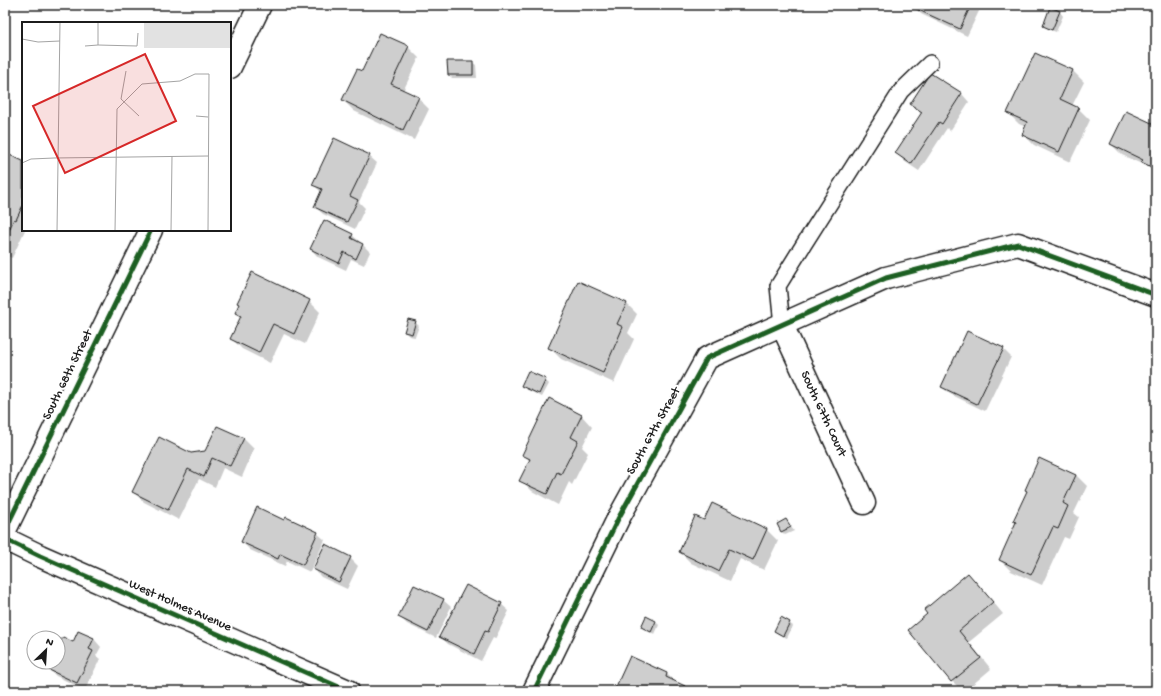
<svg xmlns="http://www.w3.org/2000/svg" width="1161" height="696" viewBox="0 0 1161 696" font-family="'Gochi Hand',sans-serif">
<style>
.shadow{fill:#0003}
.building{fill:#cecece;stroke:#1c1c1c}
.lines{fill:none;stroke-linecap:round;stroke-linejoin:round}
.lane-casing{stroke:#1c1c1c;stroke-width:18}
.street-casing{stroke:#1c1c1c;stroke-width:25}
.secondary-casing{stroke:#1c1c1c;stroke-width:25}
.lane{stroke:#fff;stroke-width:15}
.street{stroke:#fff;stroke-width:22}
.secondary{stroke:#fff;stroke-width:22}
.cycleway-casing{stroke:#fff;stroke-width:8}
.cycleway{stroke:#1b5e20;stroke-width:5}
.labels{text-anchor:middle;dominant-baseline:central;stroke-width:4;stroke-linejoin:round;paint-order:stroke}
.street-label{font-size:13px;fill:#1c1c1c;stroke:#fff}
.inset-road{fill:none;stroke:#a4a4a4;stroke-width:1}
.view{fill:#d62828;fill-opacity:0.15;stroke:#d62828;stroke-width:2}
.inset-edge{fill:none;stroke:#1c1c1c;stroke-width:2}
</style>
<rect width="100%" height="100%" fill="#fff"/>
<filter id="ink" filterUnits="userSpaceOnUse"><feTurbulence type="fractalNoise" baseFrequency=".025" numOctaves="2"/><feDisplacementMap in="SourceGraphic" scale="8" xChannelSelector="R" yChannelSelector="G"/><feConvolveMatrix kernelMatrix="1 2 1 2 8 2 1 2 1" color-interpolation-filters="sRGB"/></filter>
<g filter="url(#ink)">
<g class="shadow">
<path d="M914,5H982L967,36L921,14L913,6Z"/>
<path d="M1051,9L1060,12L1063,16L1056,32L1048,29L1044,25Z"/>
<path d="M408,47L419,58L403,91L418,98L429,109L414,140L354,111L343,100L362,72Z"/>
<path d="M1036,54L1073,71L1084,82L1072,106L1079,109L1090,120L1070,162L1034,145L1023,134L1026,127L1019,124L1008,113Z"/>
<path d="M472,62L476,65L477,78H452L449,75Z"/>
<path d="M930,74L962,94L969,102L950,131L947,128L919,171L904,161L897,153L922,114L911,103Z"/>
<path d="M1156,126V174L1148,167L1122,155L1111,144Z"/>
<path d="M5,154L23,162V230H25L12,258L5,255Z"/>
<path d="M369,156L377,163L359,202L365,208L355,229L323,214L315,207L321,192L313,184Z"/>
<path d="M352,235L360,242L359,243L363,245L370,252L364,265L351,259L346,270L318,257L311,249Z"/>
<path d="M309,301L320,312L305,344L284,334L270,363L242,349L231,338L241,318L236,312Z"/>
<path d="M626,303L637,314L628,333L634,339L614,383L561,359L550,348Z"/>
<path d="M415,322L419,326L415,337L409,336L405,332Z"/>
<path d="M1003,349L1011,357L985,411L950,394L942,387Z"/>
<path d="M545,380L549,384L542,397L526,389L522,385Z"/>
<path d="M582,416L592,427L582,447L588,453L572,485L569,482L558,505L532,491L521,480L530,461L523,454Z"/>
<path d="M243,438L254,449L242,477L223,468L215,487L199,479L179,520L144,502L133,492L206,452Z"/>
<path d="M1076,475L1087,486L1074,513L1079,517L1069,539L1064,537L1042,585L1011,571L1000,560L1017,523L1014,521L1028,491Z"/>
<path d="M713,505L767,530L778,541L764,570L740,559L730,581L691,563L680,552L705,522Z"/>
<path d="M786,520L794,531L785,535L782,532L778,524Z"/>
<path d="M285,521L317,533L325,540L310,572L287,561L285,566L250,550L242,542Z"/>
<path d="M350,558L358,566L347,589L321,577L314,569Z"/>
<path d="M968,574L979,585L1003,614L969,642L991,669L965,691H962L952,681L909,630L929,614Z"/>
<path d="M443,600L451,607L436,638L407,624L400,617Z"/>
<path d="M501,604L509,611L495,639L493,638L481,661L448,644L441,637Z"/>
<path d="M646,617L656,622L659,625L655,634L646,631L642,627Z"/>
<path d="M789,623L793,626L787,638L778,634L775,631Z"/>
<path d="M79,632L94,639L101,647L96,656L100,659L85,690L56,676L49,669L52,662H58V649L73,643Z"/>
<path d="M631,657L667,674L674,681L685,686L689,691H615Z"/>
</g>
<g class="building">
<path d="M913,5H971L960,29L912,7Z"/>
<path d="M1050,7L1060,11L1052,30L1043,26Z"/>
<path d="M380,33L409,46L391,84L419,97L403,130L342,100L357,69L362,71Z"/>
<path d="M1035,53L1073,70L1060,99L1079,108L1059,152L1022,135L1027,122L1007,113Z"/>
<path d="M447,61H473V75H448Z"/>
<path d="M930,73L962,93L942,124L939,122L911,164L895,153L922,112L910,104Z"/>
<path d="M1126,111L1156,125V169L1141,162L1143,160L1110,144Z"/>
<path d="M334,138L370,155L350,196L358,200L347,222L314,207L322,189L312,185Z"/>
<path d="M5,153L23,161V205L16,220L14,219L5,239Z"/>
<path d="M324,220L353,234L351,238L363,244L356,259L344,252L339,263L310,249Z"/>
<path d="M252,272L310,300L294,334L273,324L259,353L230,339L241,316L235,313L239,304L237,303Z"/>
<path d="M578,281L627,303L617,324L623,327L603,373L548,348Z"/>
<path d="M408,319L416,321L412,334L404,332Z"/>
<path d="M967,331L1004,348L977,404L941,387Z"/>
<path d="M528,371L546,379L539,394L521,386Z"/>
<path d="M549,398L582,415L571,437L578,441L561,474L557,472L547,494L519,481L530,459L522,455Z"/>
<path d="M217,426L244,438L230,466L212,458L204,477L188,469L168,510L132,492L159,437L191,453L205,451Z"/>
<path d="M1039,458L1076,475L1063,503L1068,506L1058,529L1053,527L1031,575L999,560L1016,522L1013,521L1027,491L1025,490Z"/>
<path d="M712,503L767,529L753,560L729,549L718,571L679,552L695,516L704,520Z"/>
<path d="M257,507L284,520L286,517L318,532L303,565L280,554L278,559L241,542Z"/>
<path d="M786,519L791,527L781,532L777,524Z"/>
<path d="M325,544L351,557L339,582L313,569Z"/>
<path d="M968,573L993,602L959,631L981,658L951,682L908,630L927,614L924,610Z"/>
<path d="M414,585L444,599L428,632L398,617Z"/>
<path d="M466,585L502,603L488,632L485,631L474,654L439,637Z"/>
<path d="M646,616L656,621L651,632L641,627Z"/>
<path d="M781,617L790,622L783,636L774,631Z"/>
<path d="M78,631L94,638L89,649L93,651L77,683L47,669L51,662H58V646L63,637L73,642Z"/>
<path d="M630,656L667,673L666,677L685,686L683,691H614Z"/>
</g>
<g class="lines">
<defs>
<path id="lane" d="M782,325L778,286L804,244L901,91L930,63"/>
<g id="street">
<path d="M782,325L864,503"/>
<path d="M5,539L40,556L348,691"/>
<path d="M534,691L618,519L707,358L886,278L1018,244L1156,295"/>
</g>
<g id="secondary">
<path d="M230,67L260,5"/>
<path d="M5,530L151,230"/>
</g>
</defs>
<use href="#lane" class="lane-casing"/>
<use href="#street" class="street-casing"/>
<use href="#secondary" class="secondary-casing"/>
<use href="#lane" class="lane"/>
<use href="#street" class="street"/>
<use href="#secondary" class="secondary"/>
<defs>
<g id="cycleway">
<path d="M5,530L151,230"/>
<path d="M5,539L40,556L348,691"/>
<path d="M534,691L618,519L707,358L886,278L1018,244L1156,295"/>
</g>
</defs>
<use href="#cycleway" class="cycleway-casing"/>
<use href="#cycleway" class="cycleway"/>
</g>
</g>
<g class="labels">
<g class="street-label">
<text transform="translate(68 375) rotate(-64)">South 68th Street</text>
<text transform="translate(823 414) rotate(65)">South 67th Court</text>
<text transform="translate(654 431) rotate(-61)">South 67th Street</text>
<text transform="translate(180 606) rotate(24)">West Holmes Avenue</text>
</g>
</g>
<g transform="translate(22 22)">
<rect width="209" height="209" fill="#fff"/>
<path d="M122,0H209V26H122Z" fill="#e2e2e2"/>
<path class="inset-road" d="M76,0V23L115,24L116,11M0,17L16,20L38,19M63,24L76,23M104,49L99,77L117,94M174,94L186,95M0,141L9,137L32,136L186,134M35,209L38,0M93,209L95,87L120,62L158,59L173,52H187L186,209M149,209L150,134"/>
<path class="view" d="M123,32L154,99L43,151L11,84Z"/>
<rect width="209" height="209" class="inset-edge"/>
</g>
<rect width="1161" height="696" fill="none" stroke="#fff" stroke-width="20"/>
<rect x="10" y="10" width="1141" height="676" fill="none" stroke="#1c1c1c" stroke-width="1.5" filter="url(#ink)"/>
<g transform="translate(46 650) rotate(25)"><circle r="19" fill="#ffffff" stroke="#a4a4a4"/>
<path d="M0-3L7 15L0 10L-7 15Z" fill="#1c1c1c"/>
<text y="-6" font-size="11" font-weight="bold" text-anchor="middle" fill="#1c1c1c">N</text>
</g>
</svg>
